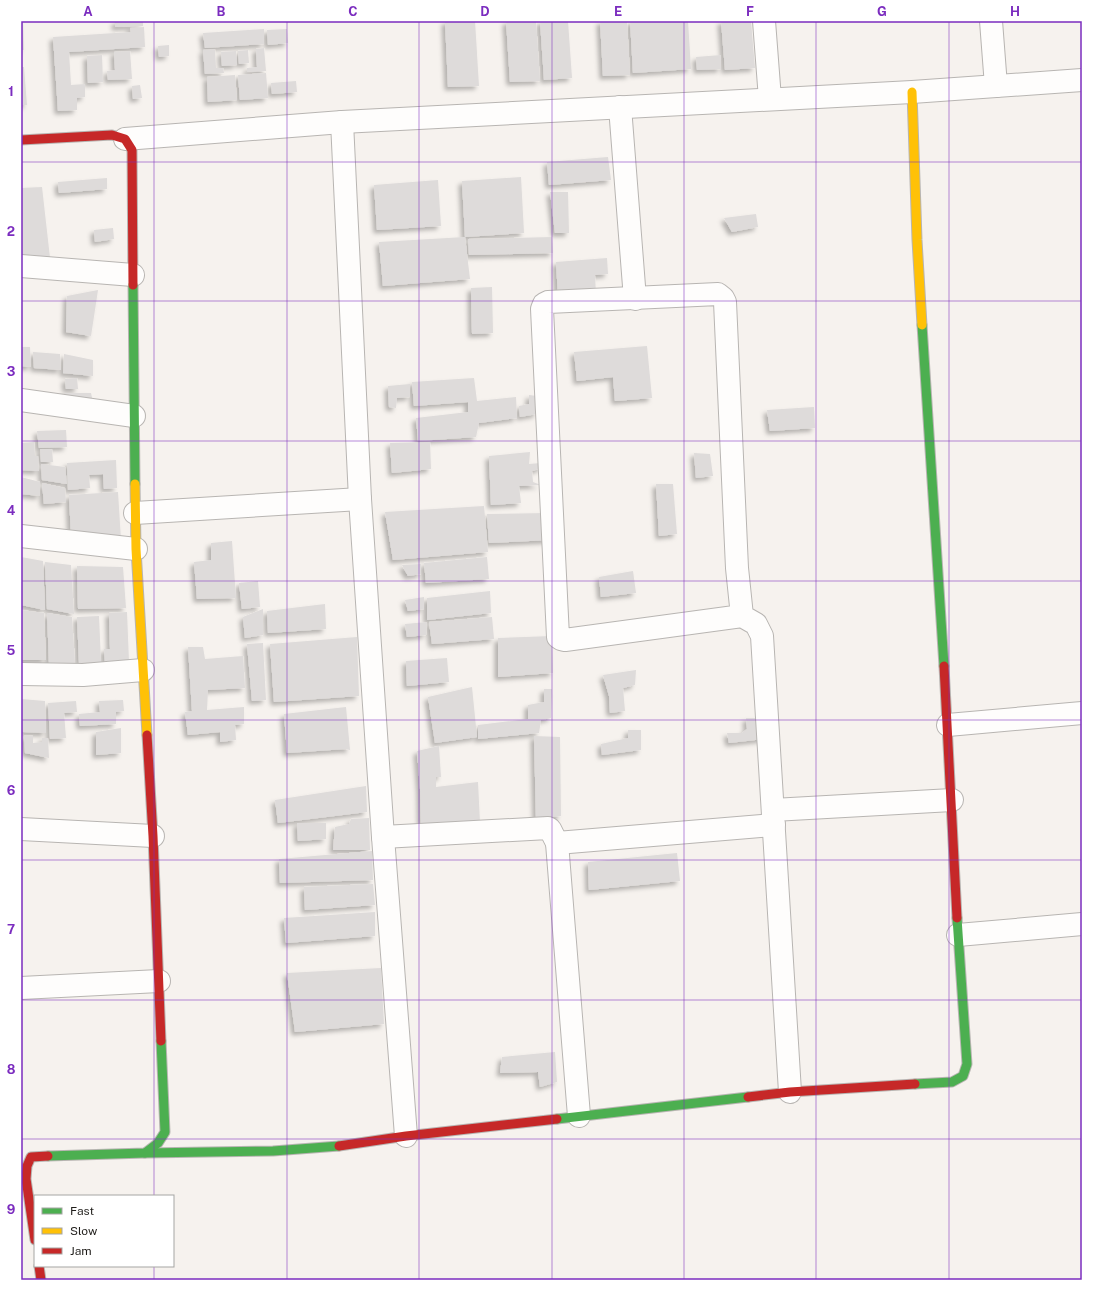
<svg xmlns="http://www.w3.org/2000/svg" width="1103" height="1301" viewBox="0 0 1103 1301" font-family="'Public Sans',sans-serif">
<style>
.building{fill:#dedbda;filter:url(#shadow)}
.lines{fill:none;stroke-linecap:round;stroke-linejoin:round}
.street-casing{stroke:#b8b5b2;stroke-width:24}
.fast-casing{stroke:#b8b5b2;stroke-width:11}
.slow-casing{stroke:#b8b5b2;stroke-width:11}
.jam-casing{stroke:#b8b5b2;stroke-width:11}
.street{stroke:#fefdfc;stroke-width:22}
.fast{stroke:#4caf50;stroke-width:9}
.slow{stroke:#ffc107;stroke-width:9}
.jam{stroke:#c62828;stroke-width:9}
.grid{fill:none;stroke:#7b2cbf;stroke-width:1;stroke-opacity:0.55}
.neatline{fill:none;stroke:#7b2cbf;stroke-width:1.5}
.grid-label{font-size:13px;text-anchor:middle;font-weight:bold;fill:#7b2cbf}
</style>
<defs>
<filter id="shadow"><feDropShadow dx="-3.5" dy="3.5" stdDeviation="2" flood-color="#0004"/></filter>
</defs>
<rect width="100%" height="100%" fill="#f6f2ee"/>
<g class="building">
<path d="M21,21H23L24,50H21Z"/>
<path d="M115,21H143V26L115,27Z"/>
<path d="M445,21H475L479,86L448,87Z"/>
<path d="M506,21H536L540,81L510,82Z"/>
<path d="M540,21H568L572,78L544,80Z"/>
<path d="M600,21H627L630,75L603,76Z"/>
<path d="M630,21H688L691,69L633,73Z"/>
<path d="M721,21H751L755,68L725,70Z"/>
<path d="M144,27L145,47L69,52L71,85L85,84V97L77,98V110L58,111L53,37L131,32L130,28Z"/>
<path d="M264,29V44L205,48L203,33Z"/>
<path d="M287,29L288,43L268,45L267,30Z"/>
<path d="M169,45V56L159,57L158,46Z"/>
<path d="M264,48L266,71L247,72V68L257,67L256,49Z"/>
<path d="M215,49L216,68H223L224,73L205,74L203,50Z"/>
<path d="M248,50L249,63L239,64L238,51Z"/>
<path d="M130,51L132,79L108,80L107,71L115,70L114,52Z"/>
<path d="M236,51L237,65L222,66L221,52Z"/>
<path d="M102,55L103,82L88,83L87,56Z"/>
<path d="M721,55V69L697,70L696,57Z"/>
<path d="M21,67H24L27,105H21Z"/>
<path d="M266,73L268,98L240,100L238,75Z"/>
<path d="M235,75L237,100L208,102L207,77Z"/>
<path d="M296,81L297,92L272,94L271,83Z"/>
<path d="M140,85L142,98L133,99L132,86Z"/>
<path d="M608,157L611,180L549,185L547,162Z"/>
<path d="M521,177L524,233L465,237L462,181Z"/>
<path d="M107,178V189L59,193L58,182Z"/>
<path d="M438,180L441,226L377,230L374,185Z"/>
<path d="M42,187L50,258L21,256V188Z"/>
<path d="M550,192H568L569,233H555Z"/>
<path d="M756,214L758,227L732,232L724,218Z"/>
<path d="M113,228L114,239L95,242L94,230Z"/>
<path d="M465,237L470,279L383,286L379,242Z"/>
<path d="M552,237L553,253L469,255L468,239Z"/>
<path d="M607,258L608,274L595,275L596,295L558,297L556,262Z"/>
<path d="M492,287L493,333L472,334L471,288Z"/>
<path d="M98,290L91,336L66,332L67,296Z"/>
<path d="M647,346L652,398L615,401L613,377L577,381L574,352Z"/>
<path d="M21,347H30L31,367L21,366Z"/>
<path d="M33,352L60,354L61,370L34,368Z"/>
<path d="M64,354L93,360V376L63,373Z"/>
<path d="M77,378L78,389H66L65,379Z"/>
<path d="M474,378L477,401L516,397L517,418L479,423L476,437L418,441L416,418L468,412V402L414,406L412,382Z"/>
<path d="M410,384V397L397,398L396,408L389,407L388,386Z"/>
<path d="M65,393H91L93,402H66Z"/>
<path d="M529,395L537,396V414L520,417L519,406L529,404Z"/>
<path d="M814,407L815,428L770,431L767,410Z"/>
<path d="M66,430L67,447L39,448L37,431Z"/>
<path d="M34,442L35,456H38L39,471L21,470V443Z"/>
<path d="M430,442L431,469L392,473L390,443Z"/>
<path d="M40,449H52L53,462H41Z"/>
<path d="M530,452L529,464L541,463L542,468L532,471L533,482L541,485L519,486L521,503L491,505L489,456Z"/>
<path d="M694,453L710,454L713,476L696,478Z"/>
<path d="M116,460L117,488L104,489L103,474L89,475L90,488L68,490L67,463Z"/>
<path d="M41,464L65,467L67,484L42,480Z"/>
<path d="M21,477L40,482V496L21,494Z"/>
<path d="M42,483L65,488L66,502L44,504Z"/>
<path d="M656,484H673L677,534L659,536Z"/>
<path d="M118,492L121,540L71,537L69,495Z"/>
<path d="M484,506L488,552L393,560L385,512Z"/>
<path d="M548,513L550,540L489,543L487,514Z"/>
<path d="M232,541L236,598L197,599L194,562L211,560V543Z"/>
<path d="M21,557L43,561L45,610L21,605Z"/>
<path d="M487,557L489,579L426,583L424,563Z"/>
<path d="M45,562L71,565L74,614L47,609Z"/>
<path d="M421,564V574L408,576L402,565Z"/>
<path d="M77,566L123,567L126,608L78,609Z"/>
<path d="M633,571L636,593L601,597L599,577Z"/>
<path d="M258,581L260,607L242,609L239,583Z"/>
<path d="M490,591L491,613L427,620V598Z"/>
<path d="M424,597V609L408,611L405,600Z"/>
<path d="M325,604L326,629L268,633L267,611Z"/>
<path d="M263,609V635L245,638L243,617Z"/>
<path d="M21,610L44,613L46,660H22Z"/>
<path d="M127,612L129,662L105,663L104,649H110L109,613Z"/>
<path d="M47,613L72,617L75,664H49Z"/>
<path d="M99,616L101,662L79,663L77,617Z"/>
<path d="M492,617L494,639L432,644L429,622Z"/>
<path d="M427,622L426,635L407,637L405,624Z"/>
<path d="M552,636L553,673L498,677V638Z"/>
<path d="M357,637L359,696L274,702L270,644Z"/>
<path d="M263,643L266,700L252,701L247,644Z"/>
<path d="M188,647H203L205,659L243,656L245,688L208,690L207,710L244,707V724L235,725L236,740L220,742V732L188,735L185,712L192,711Z"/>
<path d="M447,658L449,682L407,686L406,661Z"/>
<path d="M636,670L635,685L623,688L625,711L610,713L609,696L603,675Z"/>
<path d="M472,687L477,737L435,743L428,697Z"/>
<path d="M544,689H552L551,718L541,720L539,733L478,739V725L528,719V705L544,702Z"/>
<path d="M21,699L45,701L46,733L23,732Z"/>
<path d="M123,700L124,711L116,712V724L80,726L79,714L100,712L99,701Z"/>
<path d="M76,701L77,712L64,713L66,738L50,739L48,703Z"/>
<path d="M346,707L350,750L346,749L287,753L284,714Z"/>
<path d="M746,718H764V739L729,743L727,733H742L747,729Z"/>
<path d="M121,728V753L96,755V732Z"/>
<path d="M628,730H641V750L602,755L601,744L628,738Z"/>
<path d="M24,735L33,736V743L42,742V738H48L49,758L25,753Z"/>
<path d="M534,736L560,737L561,816L536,819Z"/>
<path d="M439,746L441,777H436V787L478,782L480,823L421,829L420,789L417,751Z"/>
<path d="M366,786L367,812L278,823L275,800Z"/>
<path d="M369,818L370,850H333L335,827L349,824L351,819Z"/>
<path d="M297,823H326V839L298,841Z"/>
<path d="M372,851L373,880L280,883L279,859Z"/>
<path d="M677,853L680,881L589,890L588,862Z"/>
<path d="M373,884L375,905L305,910L304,887Z"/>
<path d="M375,912V936L286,943L284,918Z"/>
<path d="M381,968L384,1024L295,1032L287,973Z"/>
<path d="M555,1052L557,1082L540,1087L538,1072L500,1073L502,1057Z"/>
</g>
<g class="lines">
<defs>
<g id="street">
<path d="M764,21L770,99"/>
<path d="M991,21L996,86"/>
<path d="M620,107L635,299"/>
<path d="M342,122L360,499L383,837L406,1136"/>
<path d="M125,139L342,122L912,92L1082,80"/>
<path d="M21,266L133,275"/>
<path d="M21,400L134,416"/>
<path d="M135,513L360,499"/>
<path d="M21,536L136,549"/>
<path d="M742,616L737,568L725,302L723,298L718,294L548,302L544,304L542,309L558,637L561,639L565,640L742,616L756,624L762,636L790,1092"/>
<path d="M21,674L83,675L143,670"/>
<path d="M948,725L1082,713"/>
<path d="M773,810L952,800"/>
<path d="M21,829L153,836"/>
<path d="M383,837L548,828L550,829L557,843L579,1116"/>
<path d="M557,843L774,825"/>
<path d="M958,935L1082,924"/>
<path d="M21,988L159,981"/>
</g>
<g id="fast">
<path d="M133,285L135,484"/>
<path d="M922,325L944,666"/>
<path d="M915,1084L952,1082L963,1076L967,1064L957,918"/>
<path d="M557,1119L748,1097"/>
<path d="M145,1153L273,1151L339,1146"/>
<path d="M48,1156L145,1153L158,1143L165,1132L161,1041"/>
</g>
<g id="slow">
<path d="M912,92L917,240L922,325"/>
<path d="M135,484L136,549L147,735"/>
</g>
<g id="jam">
<path d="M21,140L112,135L125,139L132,150L133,285"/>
<path d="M944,666L957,918"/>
<path d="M147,735L153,836L161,1041"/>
<path d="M748,1097L790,1092L915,1084"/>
<path d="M339,1146L406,1136L557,1119"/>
<path d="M35,1240L26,1179L27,1166L31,1157L48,1156"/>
<path d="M39,1266L41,1280"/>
</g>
</defs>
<use href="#street" class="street-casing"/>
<use href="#fast" class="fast-casing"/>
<use href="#slow" class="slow-casing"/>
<use href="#jam" class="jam-casing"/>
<use href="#street" class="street"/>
<use href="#fast" class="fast"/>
<use href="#slow" class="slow"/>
<use href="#jam" class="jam"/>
</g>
<path class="grid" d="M154,21V1196M287,21V1280M419,21V1280M552,21V1280M684,21V1280M816,21V1280M949,21V1280M21,162H1082M21,301H1082M21,441H1082M21,581H1082M21,720H1082M21,860H1082M21,1000H1082M21,1139H1082M154,1266V1280"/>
<rect width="1103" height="1301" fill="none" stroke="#ffffff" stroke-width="44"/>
<rect x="34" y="1195" width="140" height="72" fill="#ffffff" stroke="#a5a5a3"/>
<rect x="42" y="1208" width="20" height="6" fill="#4caf50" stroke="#a5a5a3"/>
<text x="70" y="1215" font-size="12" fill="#1f1d1a">Fast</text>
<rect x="42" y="1228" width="20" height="6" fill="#ffc107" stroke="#a5a5a3"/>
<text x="70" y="1235" font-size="12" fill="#1f1d1a">Slow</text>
<rect x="42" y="1248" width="20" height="6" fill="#c62828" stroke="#a5a5a3"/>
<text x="70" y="1255" font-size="12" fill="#1f1d1a">Jam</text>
<rect x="22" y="22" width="1059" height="1257" class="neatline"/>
<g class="grid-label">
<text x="88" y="16">A</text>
<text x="221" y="16">B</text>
<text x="353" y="16">C</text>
<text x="485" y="16">D</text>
<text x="618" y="16">E</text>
<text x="750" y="16">F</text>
<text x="882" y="16">G</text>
<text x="1015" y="16">H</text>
<text x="11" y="96">1</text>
<text x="11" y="236">2</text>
<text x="11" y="376">3</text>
<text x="11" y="515">4</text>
<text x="11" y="655">5</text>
<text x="11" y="795">6</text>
<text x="11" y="934">7</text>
<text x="11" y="1074">8</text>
<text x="11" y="1214">9</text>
</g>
</svg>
